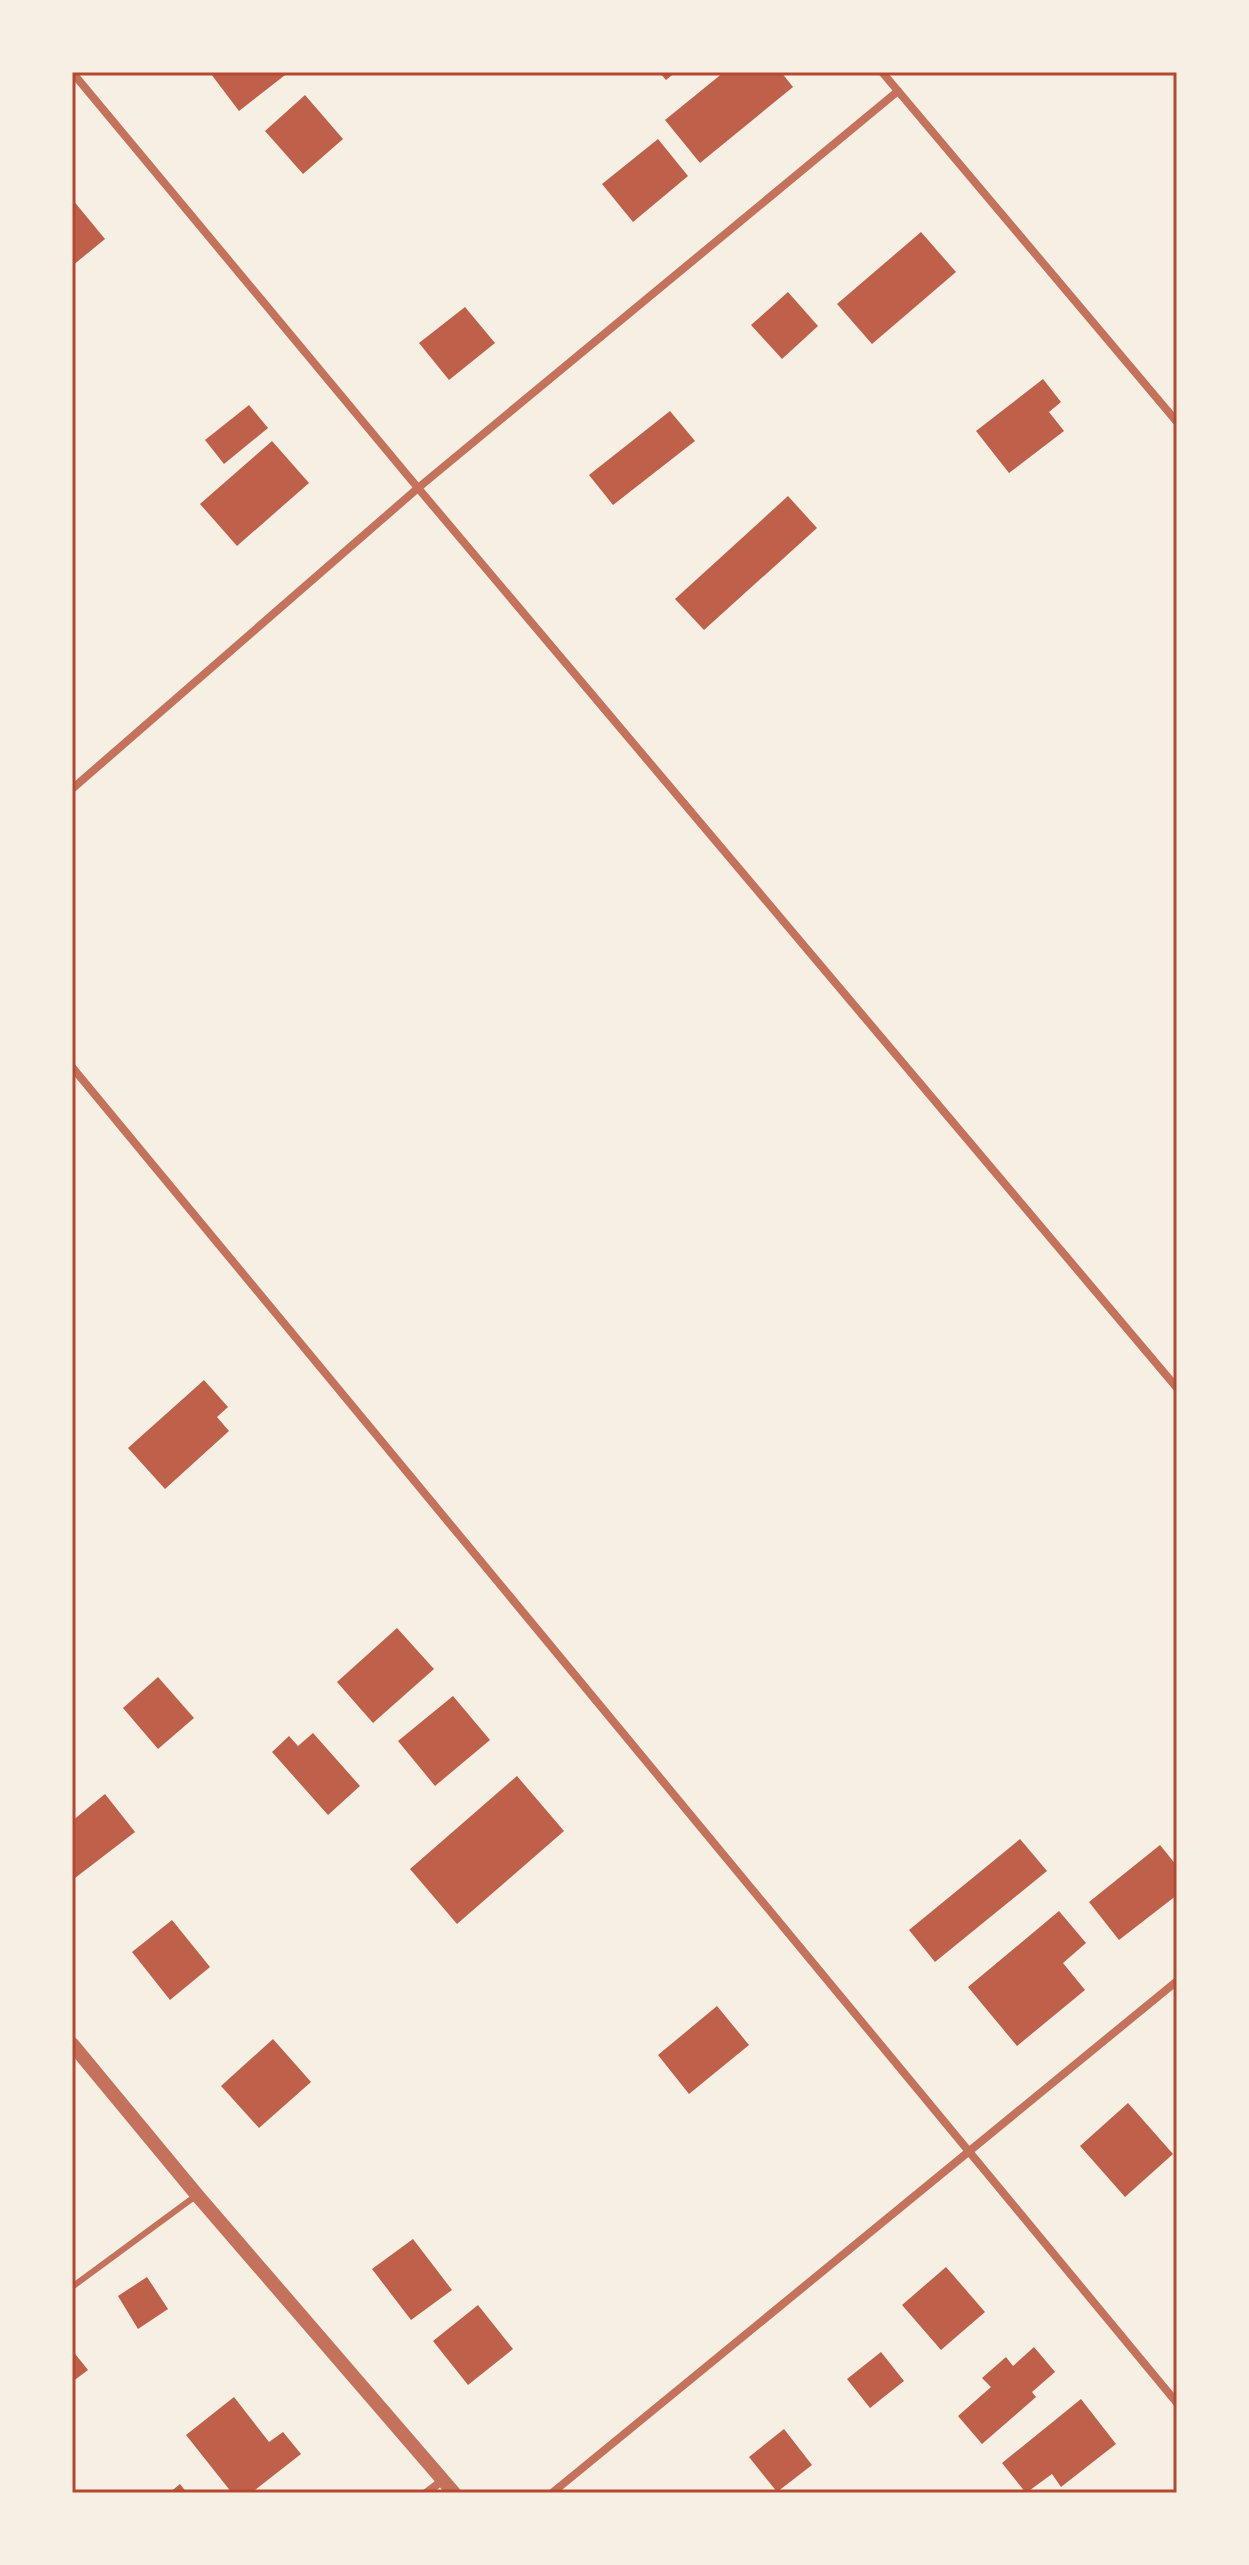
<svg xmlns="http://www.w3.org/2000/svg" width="1249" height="2565" viewBox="0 0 1249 2565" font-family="Manrope,sans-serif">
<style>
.building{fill:#bf614a}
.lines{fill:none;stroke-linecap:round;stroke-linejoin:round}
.service{stroke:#c5725c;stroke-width:6}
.minor{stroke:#c5725c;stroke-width:8}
.tertiary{stroke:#c5725c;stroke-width:14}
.neatline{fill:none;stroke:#b5482f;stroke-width:3}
</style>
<rect width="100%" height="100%" fill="#f6efe4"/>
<g class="building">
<path d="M213,72H289L239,111L211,74Z"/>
<path d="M659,72H676L666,80Z"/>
<path d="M724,72H781L793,87L700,163L665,120Z"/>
<path d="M305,95L343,139L303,174L265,131Z"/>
<path d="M658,139L688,176L633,222L602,184Z"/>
<path d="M72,199L105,239L72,266Z"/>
<path d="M921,232L956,272L872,344L837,304Z"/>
<path d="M788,292L818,326L782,359L751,325Z"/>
<path d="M465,307L495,343L449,380L419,343Z"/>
<path d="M1043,379L1061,402L1049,412L1064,431L1009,473L976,431Z"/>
<path d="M249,405L268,428L224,464L205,440Z"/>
<path d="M670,411L695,441L613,505L589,475Z"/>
<path d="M272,441L309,483L237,546L200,504Z"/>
<path d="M788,496L817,528L704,630L675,599Z"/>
<path d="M204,1380L228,1407L217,1417L229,1431L165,1489L128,1448Z"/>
<path d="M397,1628L434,1669L373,1723L337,1682Z"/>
<path d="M158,1677L194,1718L158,1749L123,1708Z"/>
<path d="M453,1696L490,1740L435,1786L398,1741Z"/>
<path d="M313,1733L360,1786L328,1815L272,1752L289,1736L298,1746Z"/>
<path d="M517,1776L564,1831L457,1924L410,1869Z"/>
<path d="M105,1794L135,1832L75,1878L72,1874V1821Z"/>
<path d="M1020,1839L1047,1871L935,1962L909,1930Z"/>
<path d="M1160,1845L1177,1866V1895L1119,1940L1089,1902Z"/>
<path d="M1059,1911L1086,1943L1063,1963L1085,1990L1017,2046L968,1987Z"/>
<path d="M172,1920L210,1967L170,2000L132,1952Z"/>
<path d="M717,2006L749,2045L689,2094L658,2055Z"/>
<path d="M273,2039L311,2082L259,2128L221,2086Z"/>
<path d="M1128,2103L1173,2154L1125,2197L1080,2146Z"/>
<path d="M413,2239L452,2290L411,2320L372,2269Z"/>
<path d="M946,2267L985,2312L941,2350L902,2305Z"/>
<path d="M147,2277L168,2309L138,2329L118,2296Z"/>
<path d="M478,2305L513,2349L468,2385L433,2341Z"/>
<path d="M1034,2347L1055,2372L1032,2392L1036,2397L982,2444L958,2416L991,2387L982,2378L1006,2357L1013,2366Z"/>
<path d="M72,2350L88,2370L72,2382Z"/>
<path d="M881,2352L904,2381L870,2408L847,2379Z"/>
<path d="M234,2397L269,2442L283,2432L301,2454L251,2493H232L186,2435Z"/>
<path d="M1081,2399L1116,2444L1061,2487L1052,2474L1026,2493L1002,2463Z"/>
<path d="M784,2429L812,2465L777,2492L749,2457Z"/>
<path d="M180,2484L187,2493H169Z"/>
</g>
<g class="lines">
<path class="service" d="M72,2287L197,2195"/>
<g class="minor">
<path d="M72,72L418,488L1177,1388"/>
<path d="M882,72L1177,422"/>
<path d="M72,789L418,488L898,91"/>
<path d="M72,1067L1177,2403"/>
<path d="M426,2493L443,2480"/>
<path d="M552,2493L1177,1981"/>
</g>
<path class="tertiary" d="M72,2044L197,2195L454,2493"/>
</g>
<rect width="1249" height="2565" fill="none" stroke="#f6efe4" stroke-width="148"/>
<rect x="74" y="74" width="1101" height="2417" class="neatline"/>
</svg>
